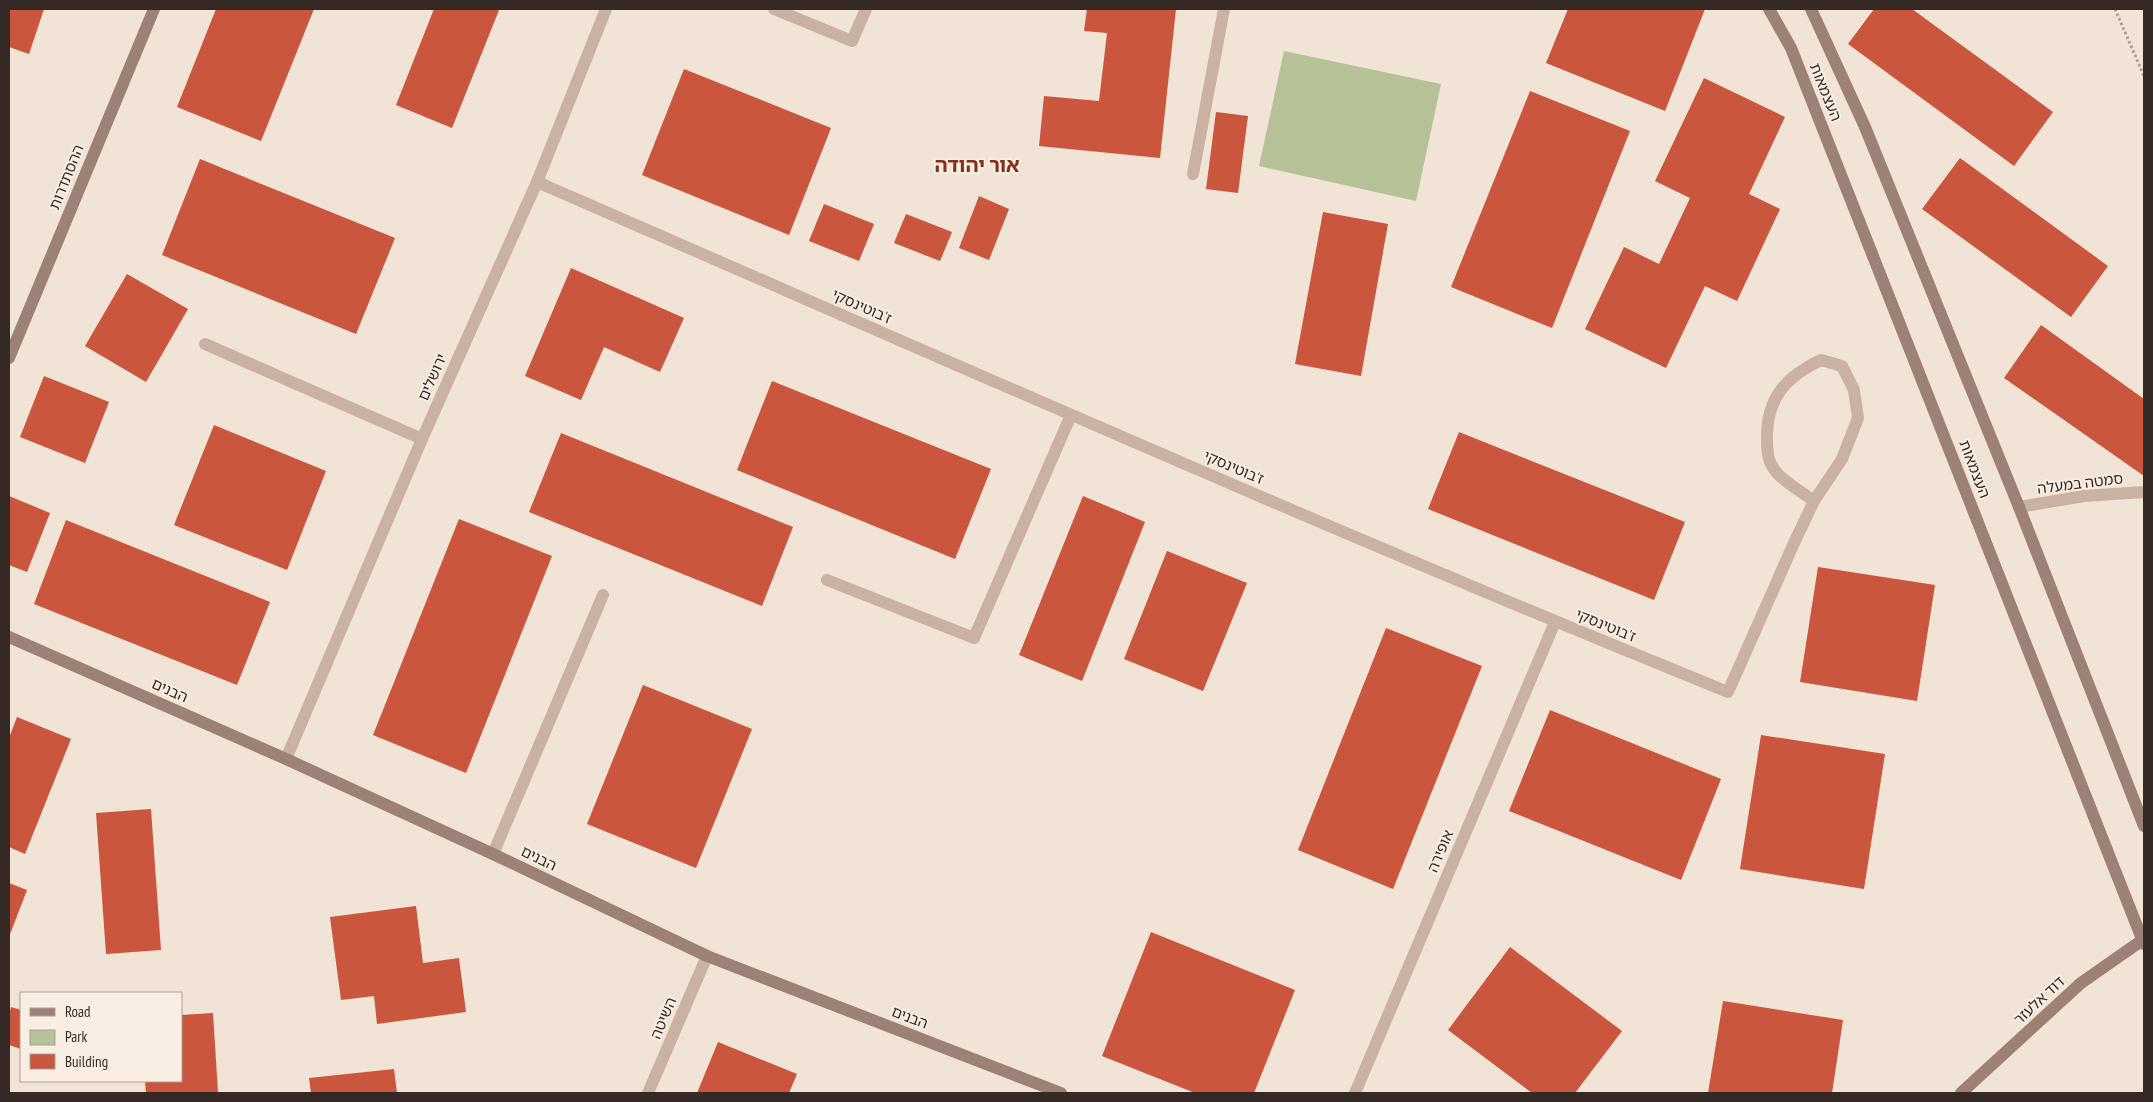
<svg xmlns="http://www.w3.org/2000/svg" width="2153" height="1102" viewBox="0 0 2153 1102" font-family="'PT Sans Narrow','Noto Sans Hebrew',sans-serif">
<style>
.green{fill:#b6c197}
.building{fill:#ca563d}
.lines{fill:none;stroke-linecap:round;stroke-linejoin:round}
.path{stroke:#b69c8d;stroke-width:3;stroke-dasharray:2.5 2.5;stroke-linecap:butt}
.lane{stroke:#cab2a3;stroke-width:12}
.street{stroke:#cab2a3;stroke-width:12}
.secondary{stroke:#9d8175;stroke-width:12}
.labels{text-anchor:middle;dominant-baseline:central;stroke-width:4;stroke-linejoin:round;paint-order:stroke}
.street-label{font-size:15px;fill:#352925;stroke:#f9eee3}
.district-label{font-size:20px;font-weight:bold;fill:#862e1c;stroke:#f9eee3}
</style>
<rect width="100%" height="100%" fill="#f2e3d7"/>
<path class="green" d="M1284,51L1441,84L1416,201L1259,166Z"/>
<g class="building">
<path d="M9,9H44L29,54L9,47Z"/>
<path d="M216,9H314L261,141L177,107Z"/>
<path d="M434,9L499,10L452,128L396,105Z"/>
<path d="M1087,9H1176L1160,158L1039,146L1044,96L1099,101L1107,33L1084,31Z"/>
<path d="M1568,9H1705L1665,111L1546,63Z"/>
<path d="M1874,9H1912L2053,112L2014,166L1848,44Z"/>
<path d="M684,69L831,128L789,235L642,175Z"/>
<path d="M1704,78L1785,117L1749,194L1780,209L1737,301L1705,286L1666,368L1585,329L1624,247L1659,264L1690,198L1655,181Z"/>
<path d="M1530,91L1630,131L1552,328L1451,287Z"/>
<path d="M1216,112L1248,116L1238,193L1206,189Z"/>
<path d="M1960,158L2108,266L2071,317L1922,209Z"/>
<path d="M200,159L395,238L356,334L162,255Z"/>
<path d="M979,196L1009,209L989,260L959,248Z"/>
<path d="M824,204L874,224L859,261L809,241Z"/>
<path d="M1323,212L1388,224L1361,376L1295,364Z"/>
<path d="M906,214L952,232L940,261L894,243Z"/>
<path d="M571,268L684,318L660,372L604,347L581,400L525,376Z"/>
<path d="M127,274L188,309L146,382L85,346Z"/>
<path d="M2041,325L2144,399V476L2004,378Z"/>
<path d="M44,376L109,402L85,463L20,437Z"/>
<path d="M772,381L991,469L955,559L737,470Z"/>
<path d="M214,425L326,471L287,570L174,525Z"/>
<path d="M1459,432L1685,522L1654,600L1428,509Z"/>
<path d="M561,433L793,527L762,606L529,512Z"/>
<path d="M9,496L50,513L27,572L9,565Z"/>
<path d="M1083,496L1145,522L1082,681L1019,655Z"/>
<path d="M459,519L552,556L466,773L373,735Z"/>
<path d="M66,520L270,602L237,685L34,604Z"/>
<path d="M1167,551L1247,583L1203,691L1124,659Z"/>
<path d="M1818,567L1935,585L1917,701L1800,682Z"/>
<path d="M1386,628L1482,666L1393,889L1298,850Z"/>
<path d="M643,685L752,729L696,868L587,824Z"/>
<path d="M1550,710L1721,779L1681,880L1509,811Z"/>
<path d="M17,717L71,739L25,854L9,847V738Z"/>
<path d="M1761,735L1885,754L1864,889L1740,869Z"/>
<path d="M151,809L161,950L106,954L96,813Z"/>
<path d="M9,883L27,890L9,937Z"/>
<path d="M416,906L423,963L459,958L466,1012L377,1024L374,996L341,1000L330,917Z"/>
<path d="M1151,932L1295,990L1254,1093H1195L1102,1056Z"/>
<path d="M1510,947L1622,1031L1575,1093H1532L1448,1030Z"/>
<path d="M1723,1001L1843,1020L1832,1093H1708Z"/>
<path d="M11,1007L21,1010V1049L9,1045V1014Z"/>
<path d="M213,1013L218,1093H146L145,1081H181V1015Z"/>
<path d="M718,1042L797,1074L789,1093H697Z"/>
<path d="M394,1069L397,1093H311L309,1078Z"/>
</g>
<g class="lines">
<path class="path" d="M2115,9L2144,76"/>
<g class="lane">
<path d="M774,9L852,41L866,9"/>
<path d="M1193,174L1224,9"/>
<path d="M205,344L422,439"/>
<path d="M2019,507L2084,496L2144,492"/>
<path d="M493,854L603,595"/>
</g>
<g class="street">
<path d="M537,182C933,354 1328,530 1728,692L1794,543L1814,501L1842,459L1858,418L1854,390L1842,366L1821,360C1785,377 1766,399 1767,440C1767,453 1768,463 1777,473C1787,484 1802,492 1814,501"/>
<path d="M827,580L974,638L1071,415"/>
<path d="M286,759L422,439L537,182L606,9"/>
<path d="M648,1093L707,956"/>
<path d="M1355,1093L1555,622"/>
</g>
<g class="secondary">
<path d="M1769,9L1791,48L2144,944"/>
<path d="M1811,9L1865,127L2019,507L2144,826"/>
<path d="M9,358L154,9"/>
<path d="M9,637L286,759L493,854L707,956L1061,1093"/>
<path d="M1961,1093L2081,983L2144,939"/>
</g>
</g>
<g class="labels">
<g class="street-label">
<text transform="translate(1826 92) rotate(68)">העצמאות</text>
<text transform="translate(66 177) rotate(-68)">ההסתדרות</text>
<text transform="translate(862 306) rotate(24)">ז'בוטינסקי</text>
<text transform="translate(432 377) rotate(-66)">ירושלים</text>
<text transform="translate(1234 467) rotate(23)">ז'בוטינסקי</text>
<text transform="translate(1975 469) rotate(69)">העצמאות</text>
<text transform="translate(2080 483) rotate(-7)">סמטה במעלה</text>
<text transform="translate(1606 625) rotate(22)">ז'בוטינסקי</text>
<text transform="translate(170 690) rotate(24)">הבנים</text>
<text transform="translate(1440 851) rotate(-67)">אופירה</text>
<text transform="translate(539 858) rotate(26)">הבנים</text>
<text transform="translate(2039 1000) rotate(-43)">דוד אלעזר</text>
<text transform="translate(910 1017) rotate(21)">הבנים</text>
<text transform="translate(663 1018) rotate(-67)">השיטה</text>
</g>
<g class="district-label">
<text x="977" y="165">אור יהודה</text>
</g>
</g>
<rect width="2153" height="1102" fill="none" stroke="#352925" stroke-width="20"/>
<rect x="20" y="992" width="162" height="90" fill="#f9eee3" stroke="#ab9f97"/>
<rect x="30" y="1008" width="25" height="8" fill="#9d8175" stroke="#ab9f97"/>
<text x="65" y="1017" font-size="15" fill="#352925">Road</text>
<rect x="30" y="1030" width="25" height="15" fill="#b6c197" stroke="#ab9f97"/>
<text x="65" y="1042" font-size="15" fill="#352925">Park</text>
<rect x="30" y="1054" width="25" height="15" fill="#ca563d" stroke="#ab9f97"/>
<text x="65" y="1067" font-size="15" fill="#352925">Building</text>
</svg>
